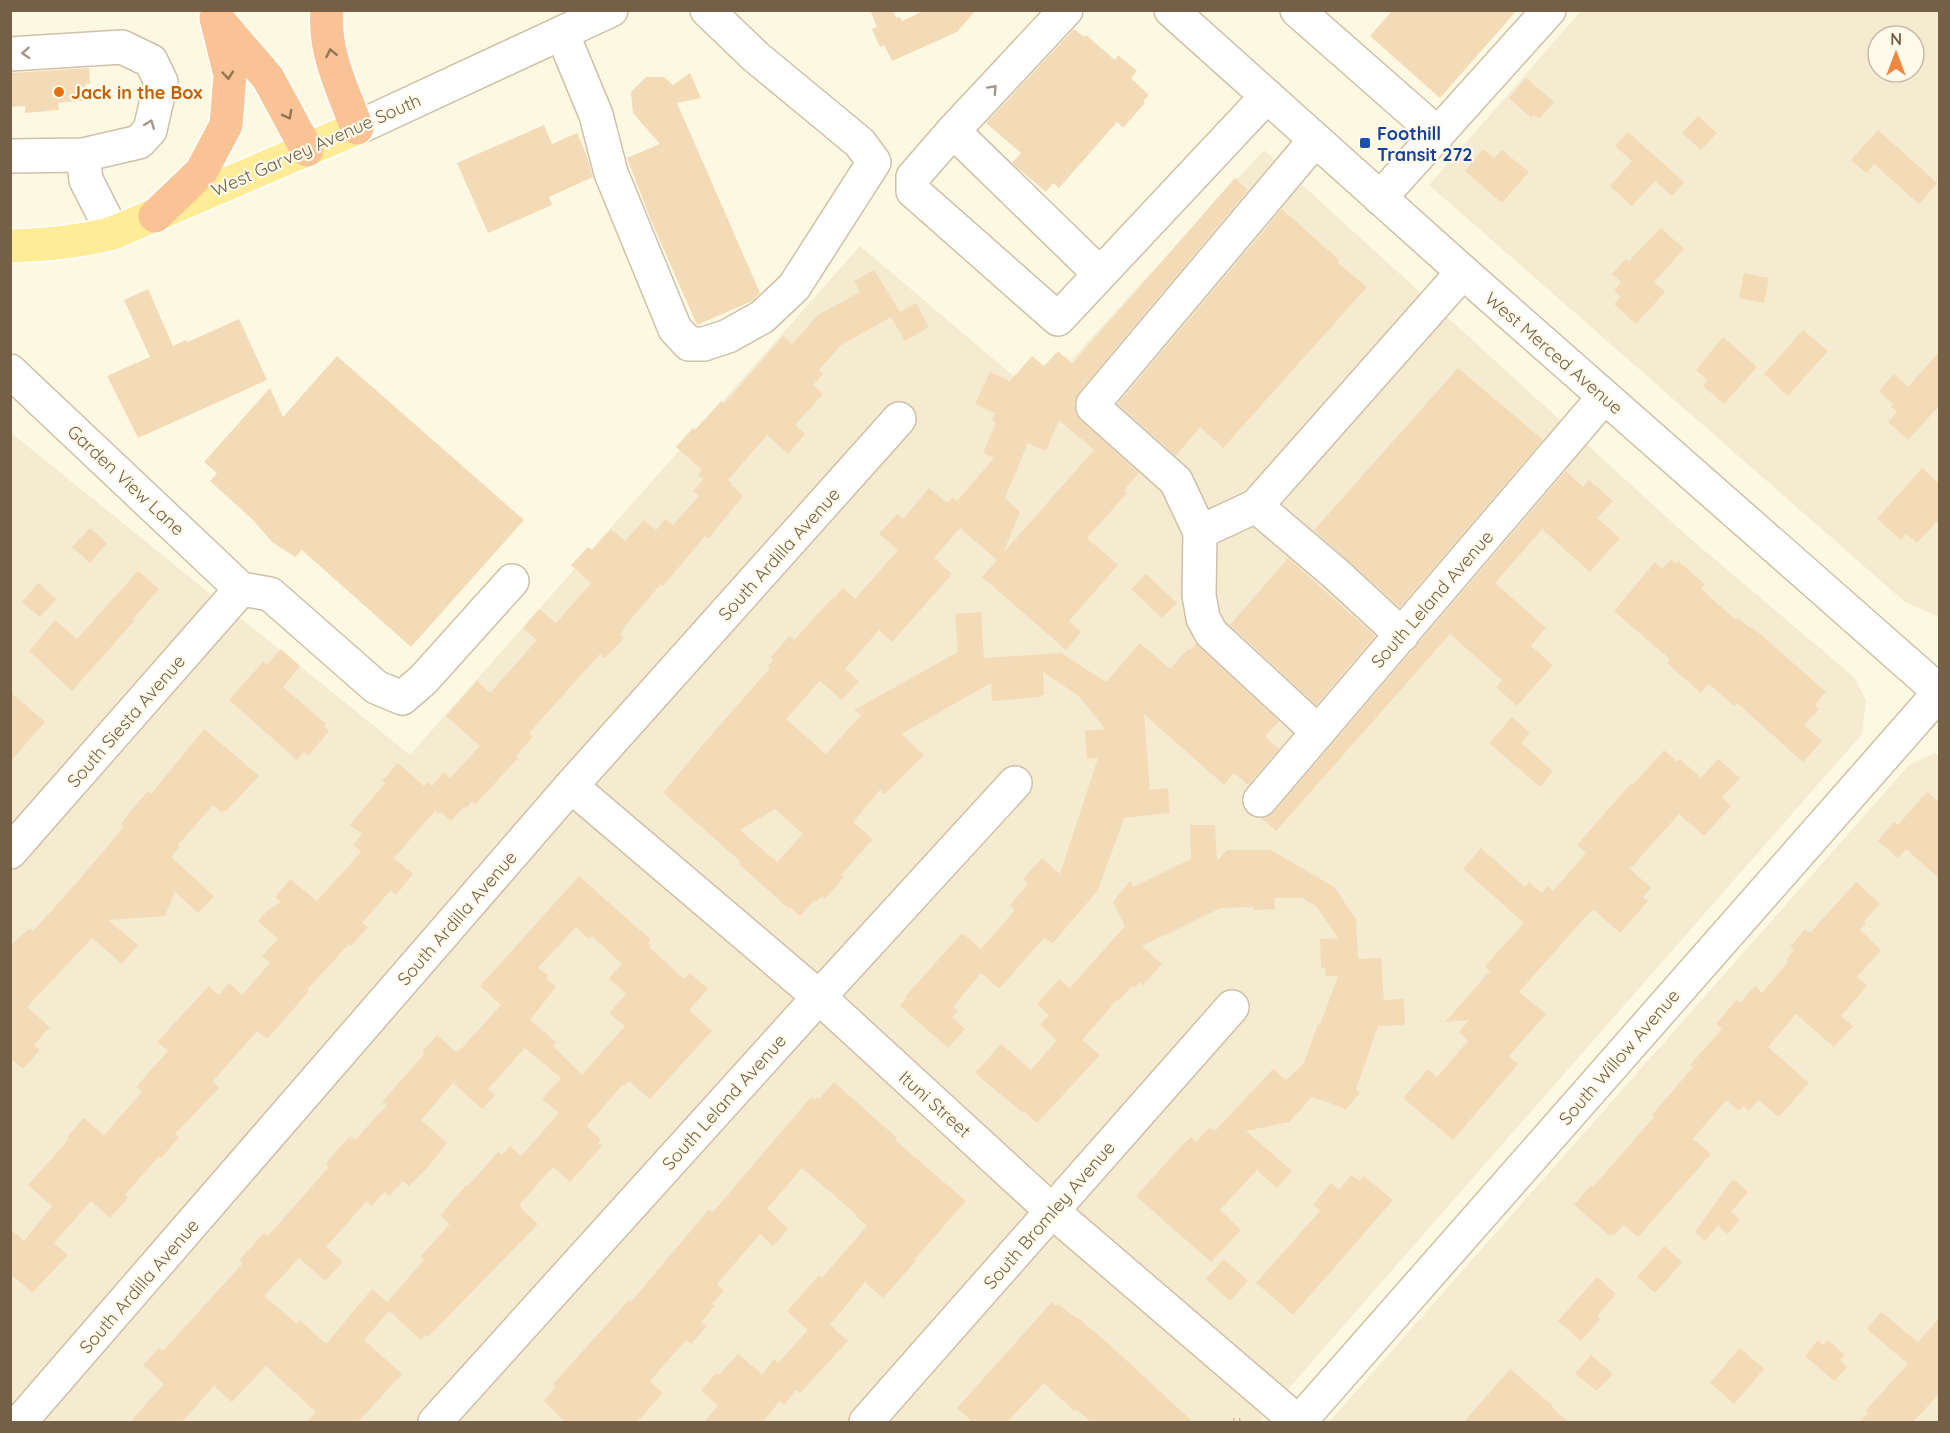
<svg xmlns="http://www.w3.org/2000/svg" width="1950" height="1433" viewBox="0 0 1950 1433" font-family="Quicksand,sans-serif">
<style>
.residential{fill:#f5ebd0;fill-rule:evenodd}
.building{fill:#f4dbb8;fill-rule:evenodd}
.lines{fill:none;stroke-linecap:round;stroke-linejoin:round}
.minor-casing{stroke:#cfc0a8;stroke-width:36}
.major-casing{stroke:#fff;stroke-width:36}
.highway-casing{stroke:#fff;stroke-width:36}
.path{stroke:#d8be9b;stroke-width:4;stroke-dasharray:1.5 4.5;stroke-linecap:butt}
.minor{stroke:#fff;stroke-width:33}
.major{stroke:#ffec97;stroke-width:33}
.highway{stroke:#fac395;stroke-width:33}
.oneway{stroke:#a59887}
.oneway2{stroke:#907457}
.food-dot{fill:#e8710a;stroke:#fffae9;stroke-width:2}
.transit-dot{fill:#1a4fb4;stroke:#fffae9;stroke-width:2}
.labels{text-anchor:middle;dominant-baseline:central;stroke-width:4.5;stroke-linejoin:round;paint-order:stroke}
.food-label{font-size:18px;font-weight:bold;fill:#c56008;stroke:#fffae9;text-anchor:start}
.transit-label{font-size:18px;font-weight:bold;fill:#164399;stroke:#fffae9;text-anchor:start}
.street-label{font-size:18px;fill:#756047;stroke:#fffae9}
</style>
<rect width="100%" height="100%" fill="#fdf8e1"/>
<g class="residential">
<path d="M1581,11H1939V617L1905,602L1429,185ZM1878,36H1914V72H1878Z"/>
<path d="M1264,150L1685,534L1854,677L1866,700L1862,734L1259,1422H11L10,432L410,755L860,246L1030,390L1065,356L1071,360Z"/>
<path d="M1935,753L1939,755V1422H1329L1909,765Z"/>
</g>
<g class="building">
<path d="M870,10H893L896,18L900,17L902,21L926,10H976L957,32L892,61L884,45L880,47L872,29L877,27Z"/>
<path d="M1393,10H1517L1440,98L1370,36Z"/>
<path d="M1074,29L1084,37L1086,35L1115,60L1118,55L1137,71L1131,78L1149,95L1143,101L1145,103L1123,128L1117,122L1059,188L1053,183L1046,192L1012,163L1021,153L986,123Z"/>
<path d="M89,68L90,84H85L87,100L58,103L59,110L25,113V106L10,107V73Z"/>
<path d="M690,73L701,98L677,103L760,293L752,301L697,325L650,218L627,158L660,144L633,113L631,92L646,77H664L673,85Z"/>
<path d="M1526,78L1554,102L1539,119L1534,115L1531,118L1509,98Z"/>
<path d="M1698,116L1717,133L1701,150L1682,133Z"/>
<path d="M544,125L552,144L577,133L587,156L593,177L549,197L552,205L488,233L457,163Z"/>
<path d="M1878,130L1937,183L1919,204L1874,164L1866,173L1851,160Z"/>
<path d="M1628,132L1684,182L1672,196L1655,181L1632,206L1610,186L1632,161L1615,146Z"/>
<path d="M1483,149L1494,158L1502,150L1529,172L1502,203L1465,171Z"/>
<path d="M1235,178L1248,190L1079,392L1074,403L1076,414L1081,421L1139,473L1124,490L1127,493L1087,538L1118,565L1069,621L1081,632L1066,650L982,577L997,560L960,528L934,558L952,574L892,642L879,630L845,669L859,681L842,700L820,681L786,719L826,754L861,715L854,710L958,652L955,614L981,612L984,658L1061,653L1106,682L1140,643L1170,669L1188,649L1190,650L1196,644L1279,721L1265,737L1279,749L1248,785L1234,773L1224,785L1144,714L1150,790L1168,788L1170,813L1124,818L1098,890L1053,943L1044,938L999,989L981,973L953,1007L958,1011L952,1017L965,1029L948,1048L900,1006L907,998L905,997L962,933L981,949L1015,910L1010,905L1028,884L1023,879L1042,858L1060,874L1098,758L1087,759L1085,731L1105,729L1079,696L1043,672L1044,695H1041V697L992,701L991,683L901,734L924,755L885,794L880,790L853,822L873,839L841,875L844,877L825,899L822,896L816,902L814,900L800,916L790,907L789,909L739,864L741,862L663,793L706,741L770,668L768,666L773,660L771,657L790,635L794,640L834,596L835,597L843,588L855,599L898,550L879,534L897,514L903,519L929,488L947,503L953,497L957,501L994,458L983,453L996,423L992,421L995,413L975,404L990,372L1010,381L1032,356L1044,366L1058,351L1072,364ZM1059,420L1094,450L1003,553L1020,512L1005,498L1028,443L1046,451ZM775,809L803,834L777,862L740,830Z"/>
<path d="M1282,209L1339,260L1337,262L1367,287L1223,448L1200,427L1176,456L1118,404Z"/>
<path d="M1661,228L1684,249L1654,282L1665,292L1636,324L1614,304L1621,297L1614,291L1621,282L1612,274L1626,259L1629,261Z"/>
<path d="M874,270L900,312L841,345L819,370L823,374L813,385L823,394L795,425L805,434L788,454L767,435L728,480L732,483L731,485L743,496L708,539L705,536L663,586L661,584L624,627L625,628L620,634L624,638L605,658L600,654L529,733L533,737L516,756L518,758L475,805L472,802L466,808L464,807L451,821L441,812L438,814L435,811L394,858L413,874L396,895L390,891L362,923L368,927L351,946L349,944L307,990L309,991L267,1039L257,1031L213,1081L219,1088L175,1134L179,1137L161,1158L159,1156L125,1195L128,1198L110,1218L91,1201L54,1243L68,1255L32,1293L27,1288L10,1274V1229L24,1241L52,1206L28,1185L69,1139L67,1137L84,1118L104,1135L142,1092L136,1087L168,1051L157,1042L209,986L219,995L229,983L242,995L270,963L262,956L278,939L258,921L267,911L281,902L275,897L290,879L317,901L361,852L353,845L362,834L350,825L385,783L382,781L398,763L424,786L428,782L432,786L444,772L450,778L480,746L446,716L477,681L490,693L537,640L523,628L539,609L556,623L591,583L571,565L588,547L592,550L611,529L625,541L644,520L656,530L665,519L673,525L699,496L693,491L703,479L698,475L702,470L676,447L693,428L695,430L721,401L724,404L783,336L792,344L818,315L860,292L854,281Z"/>
<path d="M1744,273L1769,278L1764,303L1739,298Z"/>
<path d="M148,289L173,346L186,340L188,342L239,319L267,380L138,438L107,376L150,357L124,300Z"/>
<path d="M916,303L929,327L905,341L891,317Z"/>
<path d="M1803,330L1828,351L1788,396L1764,374Z"/>
<path d="M1723,337L1757,367L1724,404L1703,386L1708,380L1696,370Z"/>
<path d="M1940,351V405L1908,440L1888,422L1897,412L1891,407L1893,404L1879,391L1894,374L1908,387Z"/>
<path d="M337,356L524,520L411,647L302,550L295,557L272,542L253,520L210,481L217,473L204,462L270,388L283,417Z"/>
<path d="M1458,368L1543,440L1400,607L1314,530Z"/>
<path d="M1922,468L1940,484V518L1917,543L1906,534L1901,540L1877,519Z"/>
<path d="M1566,471L1583,487L1589,480L1613,501L1597,518L1620,538L1590,572L1542,529L1495,583L1546,628L1531,646L1553,665L1517,706L1496,687L1502,680L1450,634L1276,831L1261,818L1267,817L1274,812Z"/>
<path d="M90,528L107,543L90,563L72,547Z"/>
<path d="M1288,558L1375,636L1316,705L1230,625Z"/>
<path d="M1671,559L1676,564L1678,561L1705,584L1701,589L1736,620L1738,618L1751,629L1752,627L1826,692L1815,705L1819,709L1804,725L1822,741L1803,762L1737,703L1734,706L1709,684L1701,693L1667,663L1670,659L1614,611L1655,562L1662,569Z"/>
<path d="M138,571L159,589L133,619L134,621L72,691L29,651L55,620L77,639Z"/>
<path d="M1146,574L1177,603L1162,618L1131,589Z"/>
<path d="M38,583L56,599L40,617L22,602Z"/>
<path d="M281,649L300,666L283,687L326,724L324,726L329,731L308,756L304,752L297,760L229,700L263,662L267,665Z"/>
<path d="M10,692L45,722L10,762Z"/>
<path d="M1512,717L1530,733L1521,743L1553,771L1540,787L1489,743Z"/>
<path d="M204,729L259,776L226,811L224,810L222,813L213,805L178,845L180,846L171,857L214,896L198,913L175,892L165,916L108,920L138,945L122,964L92,938L27,1007L50,1027L34,1045L40,1050L23,1069L10,1058V946L30,928L33,931L72,888L124,827L121,824L130,812L148,791L151,794Z"/>
<path d="M1664,750L1677,762L1680,759L1701,778L1718,759L1740,778L1722,797L1731,806L1704,836L1679,814L1630,869L1651,888L1643,897L1648,901L1620,933L1594,910L1590,912L1519,992L1546,1014L1509,1056L1518,1064L1453,1140L1403,1098L1428,1069L1437,1077L1468,1041L1459,1032L1469,1020L1445,1022L1490,971L1485,966L1524,923L1463,869L1481,848L1525,887L1529,882L1542,893L1548,886L1553,891L1586,853L1577,845L1631,783L1633,785Z"/>
<path d="M1927,792L1940,803V879L1906,849L1898,858L1878,841L1894,822L1898,825Z"/>
<path d="M1190,825H1215L1217,861L1227,850H1271L1334,887L1356,919L1358,959L1381,958L1384,1000L1404,999L1405,1025L1378,1026L1356,1089L1360,1093L1346,1109L1312,1097L1289,1122L1246,1131L1292,1171L1277,1188L1257,1170L1220,1210L1241,1230L1211,1262L1136,1196L1186,1141L1191,1137L1196,1142L1209,1128L1215,1131L1273,1069L1286,1080L1304,1063L1318,1024L1320,1025L1338,976H1326L1325,968H1321L1320,939L1338,938L1316,906L1302,898H1274L1275,909L1253,910V907L1221,908L1142,946L1162,964L1143,985L1140,982L1134,988L1132,986L1119,1001L1117,1000L1082,1040L1100,1055L1037,1123L1024,1111L1023,1113L975,1073L1001,1044L1031,1070L1057,1040L1040,1025L1049,1015L1037,1004L1059,979L1070,988L1125,926L1113,902L1130,881L1133,887L1191,859Z"/>
<path d="M579,876L651,940L648,943L651,946L650,948L684,979L690,973L708,989L689,1010L712,1031L650,1099L629,1081L625,1086L623,1084L587,1126L601,1140L598,1143L602,1146L570,1182L553,1167L520,1204L522,1206L520,1207L538,1224L428,1337L425,1335L421,1340L389,1311L364,1340L402,1374L358,1422H307L316,1412L266,1366L232,1402L214,1386L182,1422H130L164,1384L143,1365L159,1348L163,1351L214,1295L243,1263L239,1260L264,1233L268,1236L329,1167L326,1163L350,1136L355,1140L387,1105L382,1102L424,1054L422,1052L437,1035L456,1052L462,1048L501,1005L480,986ZM576,927L589,939L592,936L622,964L609,978L626,994L609,1013L625,1026L582,1075L553,1046L556,1042L530,1020L556,987L546,978L548,975L538,968ZM525,1048L561,1078L542,1099L559,1113L521,1156L510,1146L502,1155L498,1152L468,1186L467,1184L440,1216L450,1224L420,1257L424,1260L387,1302L372,1289L326,1344L300,1320L297,1324L264,1296L299,1258L325,1281L343,1262L326,1247L366,1202L372,1206L384,1192L389,1196L403,1181L409,1186L428,1167L447,1143L421,1120L453,1083L482,1109L495,1095L488,1089Z"/>
<path d="M1856,882L1880,904L1864,921L1866,923L1860,930L1881,950L1857,977L1867,986L1841,1016L1853,1026L1834,1047L1796,1014L1768,1047L1809,1083L1779,1117L1758,1100L1749,1111L1743,1106L1739,1111L1726,1100L1693,1139L1711,1154L1638,1237L1624,1225L1614,1235L1612,1233L1610,1236L1574,1205L1591,1185L1593,1187L1654,1117L1652,1115L1693,1067L1690,1065L1722,1029L1716,1024L1736,1000L1740,1003L1755,986L1762,993L1788,962L1786,960L1794,950L1790,947L1805,929L1810,933Z"/>
<path d="M834,1082L897,1138L895,1140L966,1201L914,1260L916,1261L883,1298L865,1282L830,1325L848,1341L800,1393L796,1390L784,1405L780,1401L763,1422H704L718,1406L701,1390L716,1373L719,1375L738,1354L762,1374L774,1359L778,1363L808,1330L787,1311L819,1275L822,1278L867,1226L855,1216L857,1215L802,1168L767,1209L788,1229L773,1246L760,1234L717,1284L724,1290L712,1304L715,1306L701,1322L707,1326L691,1344L686,1340L650,1381L663,1393L637,1422H565L544,1401L556,1387L553,1384L629,1300L631,1302L709,1209L713,1212L811,1097L815,1100L817,1097L819,1099Z"/>
<path d="M1351,1175L1359,1181L1364,1176L1393,1200L1293,1315L1256,1283L1320,1211L1313,1205L1331,1183L1339,1190Z"/>
<path d="M1733,1179L1748,1192L1731,1212L1740,1219L1728,1234L1718,1226L1705,1241L1695,1232Z"/>
<path d="M1664,1246L1682,1262L1655,1293L1637,1277Z"/>
<path d="M1224,1259L1248,1281L1230,1301L1206,1279Z"/>
<path d="M1597,1277L1616,1294L1597,1316L1600,1319L1581,1341L1558,1321Z"/>
<path d="M1052,1302L1056,1306L1058,1304L1076,1318L1077,1317L1111,1346L1193,1422H1091L1076,1409L1074,1411L1044,1383L1007,1422H973L957,1408Z"/>
<path d="M1881,1312L1918,1342L1940,1317V1393L1913,1422H1859L1868,1413L1866,1410L1908,1364L1867,1329Z"/>
<path d="M1818,1340L1823,1345L1828,1340L1845,1355L1840,1360L1847,1367L1834,1381L1805,1356Z"/>
<path d="M1740,1348L1764,1369L1734,1404L1710,1383Z"/>
<path d="M1591,1355L1613,1374L1597,1391L1575,1374Z"/>
<path d="M1510,1369L1553,1406L1552,1408L1569,1422H1464Z"/>
</g>
<g class="lines">
<defs>
<g id="minor">
<path d="M1171,10L1463,272L1940,692"/>
<path d="M1297,10L1438,134"/>
<path d="M562,33L596,115L611,173L675,329L689,344H704L728,336L762,317L794,287L874,162L860,143L756,57L707,10"/>
<path d="M10,54L122,47L151,61L161,82L150,130L139,142L83,155L10,156"/>
<path d="M357,128L611,10"/>
<path d="M953,131L1066,10"/>
<path d="M1315,140L1093,404V407L1176,481L1200,532L1199,595L1203,618L1211,633L1318,732"/>
<path d="M83,155L86,180L113,233"/>
<path d="M1380,198L1549,10"/>
<path d="M1100,274L953,131L913,177V191L1058,319L1267,96"/>
<path d="M10,371L241,589"/>
<path d="M1256,506L1336,574L1402,635"/>
<path d="M1200,532L1256,506L1463,272"/>
<path d="M241,589L270,594L376,687L402,698L423,680L512,581"/>
<path d="M571,786L819,997L1052,1211L1298,1422"/>
<path d="M1260,800L1604,397"/>
<path d="M10,852L241,589"/>
<path d="M20,1422L571,786L899,419"/>
<path d="M435,1422L819,997L1015,783"/>
<path d="M866,1422L1232,1007"/>
<path d="M1299,1422L1940,692"/>
</g>
<path id="major" d="M10,246C46,245 79,242 113,233L357,128"/>
<g id="highway">
<path d="M327,10C323,52 343,90 357,128"/>
<path d="M220,22L268,78L307,150"/>
<path d="M155,216L201,172L226,125L230,75L216,18"/>
</g>
</defs>
<use href="#minor" class="minor-casing"/>
<use href="#major" class="major-casing"/>
<use href="#highway" class="highway-casing"/>
<path class="path" d="M1233,1420H1242"/>
<use href="#minor" class="minor"/>
<use href="#major" class="major"/>
<use href="#highway" class="highway"/>
</g>
<defs><path id="oneway-chevron" d="M-2-3.5L2.5 0L-2 3.5" fill="none" stroke-width="1.6" stroke-linecap="round" stroke-linejoin="round" transform="scale(1.5)"/></defs>
<g class="oneway">
<use href="#oneway-chevron" transform="translate(26 53) rotate(176)"/>
<use href="#oneway-chevron" transform="translate(993 89) rotate(-47)"/>
<use href="#oneway-chevron" transform="translate(150 124) rotate(-70)"/>
</g>
<g class="oneway2">
<use href="#oneway-chevron" transform="translate(331 53) rotate(-101)"/>
<use href="#oneway-chevron" transform="translate(228 75) rotate(85)"/>
<use href="#oneway-chevron" transform="translate(288 115) rotate(62)"/>
</g>
<circle class="food-dot" cx="59" cy="92" r="6"/>
<rect class="transit-dot" x="1359" y="137" width="12" height="12" rx="3"/>
<g class="labels">
<g class="food-label">
<text x="71" y="92">Jack in the Box</text>
</g>
<g class="transit-label">
<text x="1377" y="133">Foothill<tspan x="1377" dy="21">Transit 272</tspan></text>
</g>
<g class="street-label">
<text transform="translate(316 145) rotate(-24)">West Garvey Avenue South</text>
<text transform="translate(1554 353) rotate(41)">West Merced Avenue</text>
<text transform="translate(126 480) rotate(43)">Garden View Lane</text>
<text transform="translate(779 554) rotate(-48)">South Ardilla Avenue</text>
<text transform="translate(1432 599) rotate(-49)">South Leland Avenue</text>
<text transform="translate(126 721) rotate(-49)">South Siesta Avenue</text>
<text transform="translate(457 918) rotate(-49)">South Ardilla Avenue</text>
<text transform="translate(1619 1057) rotate(-49)">South Willow Avenue</text>
<text transform="translate(724 1102) rotate(-48)">South Leland Avenue</text>
<text transform="translate(935 1104) rotate(42)">Ituni Street</text>
<text transform="translate(1049 1215) rotate(-49)">South Bromley Avenue</text>
<text transform="translate(139 1286) rotate(-49)">South Ardilla Avenue</text>
</g>
</g>
<rect width="1950" height="1433" fill="none" stroke="#756047" stroke-width="24"/>
<g transform="translate(1896 54)"><circle r="28" fill="#fffae9" stroke="#c8bca8" stroke-width="1.5"/>
<path d="M0-4.5L10 22L0 15L-10 22Z" fill="#ec8841"/>
<text y="-9" font-size="16" font-weight="bold" text-anchor="middle" fill="#756047">N</text>
</g>
</svg>
